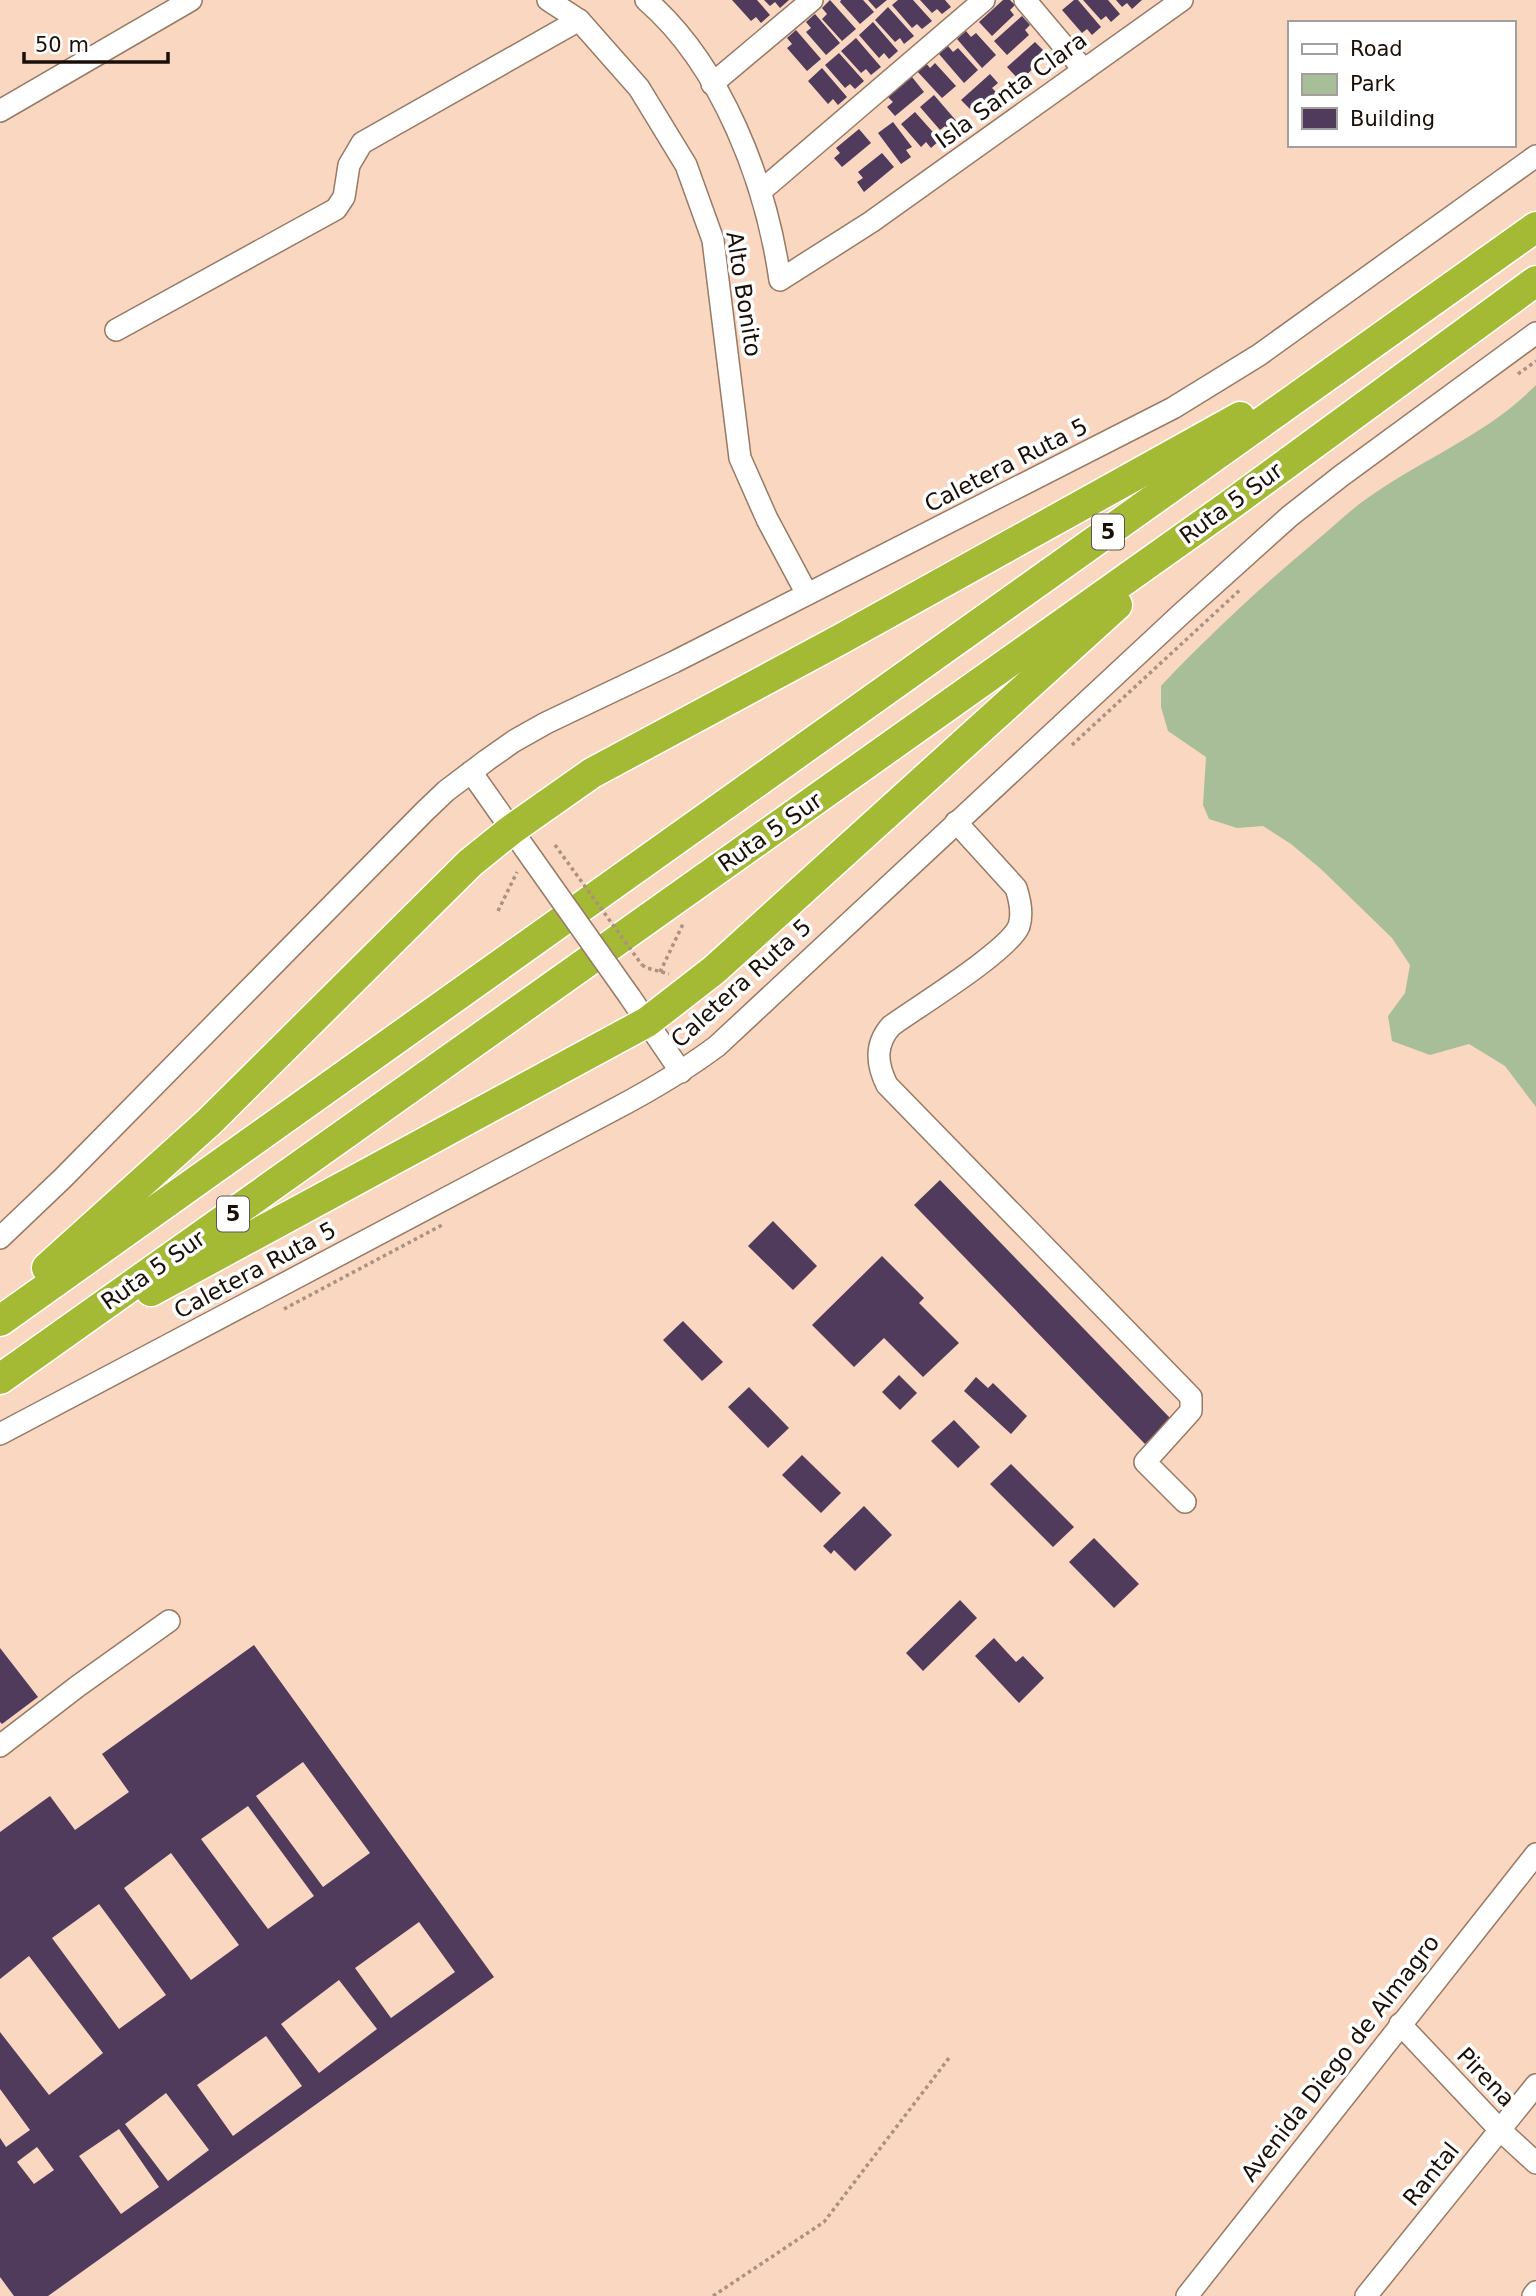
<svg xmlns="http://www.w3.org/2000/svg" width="1536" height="2296" viewBox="0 0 1536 2296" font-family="'DejaVu Sans',sans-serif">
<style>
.green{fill:#a8be99}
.building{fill:#503b5d;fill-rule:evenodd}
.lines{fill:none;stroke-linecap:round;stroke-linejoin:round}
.minor-casing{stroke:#987a65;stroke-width:24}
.highway-casing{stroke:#fff;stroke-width:33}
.path{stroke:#ab917f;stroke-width:3.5;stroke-dasharray:3.5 3.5;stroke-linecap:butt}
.minor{stroke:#fff;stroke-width:21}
.highway{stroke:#a4b934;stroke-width:30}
.minor-bridge-casing{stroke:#987a65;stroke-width:24;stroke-linecap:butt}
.path-bridge{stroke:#ab917f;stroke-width:3.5;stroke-dasharray:3.5 3.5;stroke-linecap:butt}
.minor-bridge{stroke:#fff;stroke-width:21}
.labels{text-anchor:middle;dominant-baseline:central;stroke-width:7;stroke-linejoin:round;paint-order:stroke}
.shield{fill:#fff;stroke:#5f5751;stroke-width:2}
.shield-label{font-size:21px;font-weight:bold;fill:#1a0f07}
.street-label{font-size:23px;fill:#1a0f07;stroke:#fff}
</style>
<rect width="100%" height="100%" fill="#f9d7c0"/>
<path class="green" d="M1536,385V1107L1505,1066L1469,1044L1430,1055L1392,1041L1388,1016L1405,993L1410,965L1392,938L1321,869L1291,844L1263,826L1237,828L1209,819L1203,805L1206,757L1168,731L1161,707V686C1210,634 1261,587 1316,541C1333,527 1350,510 1369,497C1424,458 1488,434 1536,385Z"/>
<g class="building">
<path d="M732,0H757L770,15L761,23L756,17L751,21Z"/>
<path d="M764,0H789L780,8L775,2L770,6Z"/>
<path d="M830,0L856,29L842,41L822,19L827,14L822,8Z"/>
<path d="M841,0H863L874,12L860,24L840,2Z"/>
<path d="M868,0H887L876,9Z"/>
<path d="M898,0H913L932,21L922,29L917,24L912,28L892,5Z"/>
<path d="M920,0H945L951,7L942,14L937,9L932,13Z"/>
<path d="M1003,0H1010L1015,5L1010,10L1014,15L992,36L979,22Z"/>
<path d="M1074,0H1078L1101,27L1092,35L1087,29L1082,33L1062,10Z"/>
<path d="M1083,0H1108L1120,14L1111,22L1106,16L1101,20Z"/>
<path d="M1116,0H1142L1132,9L1127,3L1122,7Z"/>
<path d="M888,7L914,36L904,44L900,38L895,42L875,20Z"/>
<path d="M815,14L840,43L826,55L806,32L811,28L806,22Z"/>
<path d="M1022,16L1030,25L1025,30L1029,35L1007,55L994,41Z"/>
<path d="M873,22L898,51L889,59L884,53L879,58L859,35Z"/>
<path d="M796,30L821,59L807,71L787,48L792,44L787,38Z"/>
<path d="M966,31L971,37L976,33L996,55L982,68L957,39Z"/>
<path d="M856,38L881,67L871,75L866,69L861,73L841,51Z"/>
<path d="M1035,42L1043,50L1038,55L1042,60L1020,81L1007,67Z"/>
<path d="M948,46L953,52L958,48L978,70L964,83L939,54Z"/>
<path d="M839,53L864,81L855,89L850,84L845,88L825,65Z"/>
<path d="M925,62L930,68L935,63L956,86L942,98L916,70Z"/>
<path d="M822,68L847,97L838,105L833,99L828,104L808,81Z"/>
<path d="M990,74L998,83L992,88L997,93L974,113L961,100Z"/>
<path d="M912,77L924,92L895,116L887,107L893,102L888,97Z"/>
<path d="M934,95L959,124L950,132L945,126L940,130L920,107Z"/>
<path d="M915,112L940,140L931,148L926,142L921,147L901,124Z"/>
<path d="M893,122L912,147L906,150L911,157L901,164L878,133Z"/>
<path d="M859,129L871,143L842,167L834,158L840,153L836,148Z"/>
<path d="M882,153L894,167L864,192L857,182L863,178L858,172Z"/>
<path d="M940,1180L1171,1419L1145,1444L914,1205Z"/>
<path d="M773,1221L817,1266L793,1290L748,1246Z"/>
<path d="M882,1256L924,1298L919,1303L959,1343L923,1377L884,1338L854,1367L812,1325Z"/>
<path d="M683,1321L723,1362L702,1381L663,1340Z"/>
<path d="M899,1375L917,1393L900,1410L882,1392Z"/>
<path d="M976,1377L988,1388L993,1383L1027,1416L1011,1434L964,1391Z"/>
<path d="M749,1387L789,1428L768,1448L728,1407Z"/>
<path d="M954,1420L980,1447L958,1468L931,1441Z"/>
<path d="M802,1455L841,1493L821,1513L782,1475Z"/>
<path d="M1011,1464L1074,1527L1053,1547L990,1484Z"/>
<path d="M864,1506L892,1535L855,1571L834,1550L831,1554L823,1546Z"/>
<path d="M1094,1538L1139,1584L1114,1608L1069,1562Z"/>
<path d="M960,1600L977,1618L923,1671L906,1653Z"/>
<path d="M994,1638L1016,1662L1023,1656L1044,1678L1019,1703L975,1656Z"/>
<path d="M254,1645L494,1977L48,2296H14L0,2277V2138L6,2147L30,2130L0,2089V2032L49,2095L103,2053L29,1956L0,1979V1832L50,1796L75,1830L129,1792L102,1754ZM303,1762L370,1853L323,1887L256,1796ZM248,1806L314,1896L268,1929L201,1839ZM171,1853L239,1945L191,1980L124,1888ZM99,1904L166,1995L119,2029L52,1938ZM419,1922L455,1972L391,2018L355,1968ZM339,1980L377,2029L319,2073L281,2024ZM266,2036L302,2086L233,2136L197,2085ZM166,2093L209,2150L168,2181L125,2124ZM119,2129L159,2187L121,2214L79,2156ZM37,2147L54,2170L34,2184L17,2162Z"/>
<path d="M0,1648L38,1697L2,1724L0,1722Z"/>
</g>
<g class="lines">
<defs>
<g id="minor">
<path d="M548,0L579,20L639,88L686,165L713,240L740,458L767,519L807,594"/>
<path d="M646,0C722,66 766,182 780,280L871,222L1182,0"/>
<path d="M1025,0L1084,70"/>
<path d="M712,84L812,0"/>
<path d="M0,111L191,0"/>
<path d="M761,191L984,0"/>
<path d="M116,330L336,209L344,197L349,165L362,143L579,20"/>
<path d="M471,772L533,860"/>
<path d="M956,822L1016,888C1020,900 1023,913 1019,926C1009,951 917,1007 891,1026C875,1044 876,1063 887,1085L1191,1397V1411L1145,1462L1185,1502"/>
<path d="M630,997L681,1072"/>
<path d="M0,1238L63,1178L425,811L446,791L487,760L514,741L546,723L674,662L1173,408L1259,355L1536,156"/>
<path d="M0,1434L615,1109C651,1090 685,1070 717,1046L1181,614L1290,516L1341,476L1536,333"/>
<path d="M0,1746L78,1686L169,1621"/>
<path d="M1400,2024L1500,2130L1536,2163"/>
<path d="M1187,2296L1536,1854"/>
<path d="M1366,2296L1536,2085"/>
<path d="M1533,2296L1536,2292"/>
</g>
<g id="highway">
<path d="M47,1268L209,1122L470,863L511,830L592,773L841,639L1240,417"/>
<path d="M151,1291L647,1022L714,970L1117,605"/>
<path d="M0,1321L1536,227"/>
<path d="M0,1379L1230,505L1536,281"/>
</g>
</defs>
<use href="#minor" class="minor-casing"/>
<use href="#highway" class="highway-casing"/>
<g class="path">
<path d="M1518,374L1536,361"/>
<path d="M1072,745L1241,589"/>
<path d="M498,911L517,872"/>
<path d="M642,965L647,968L669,974"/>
<path d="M660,972L683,924"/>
<path d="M711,1000L720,1009L727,1011"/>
<path d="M284,1309L444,1224"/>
<path d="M713,2296L824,2222L949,2058"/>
</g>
<use href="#minor" class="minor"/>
<use href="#highway" class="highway"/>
<defs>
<path id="minor-bridge" d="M533,860L630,997"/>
</defs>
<use href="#minor-bridge" class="minor-bridge-casing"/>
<path class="path-bridge" d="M555,845L642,965"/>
<use href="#minor-bridge" class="minor-bridge"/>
</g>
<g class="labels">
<g class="shield">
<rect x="1092" y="514.5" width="32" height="35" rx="5"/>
<rect x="217" y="1196.5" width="32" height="35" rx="5"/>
</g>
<g class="shield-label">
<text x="1108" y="532">5</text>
<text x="233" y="1214">5</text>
</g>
<g class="street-label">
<text transform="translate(1011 90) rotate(-36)">Isla Santa Clara</text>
<text transform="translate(744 294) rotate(81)">Alto Bonito</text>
<text transform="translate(1006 465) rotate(-27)">Caletera Ruta 5</text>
<text transform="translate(1231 503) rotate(-36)">Ruta 5 Sur</text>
<text transform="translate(770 832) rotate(-35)">Ruta 5 Sur</text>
<text transform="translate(741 983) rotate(-42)">Caletera Ruta 5</text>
<text transform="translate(153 1270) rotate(-35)">Ruta 5 Sur</text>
<text transform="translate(255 1270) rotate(-28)">Caletera Ruta 5</text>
<text transform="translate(1340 2058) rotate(-52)">Avenida Diego de Almagro</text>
<text transform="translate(1486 2077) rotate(46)">Pirena</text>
<text transform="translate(1431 2174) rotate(-51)">Rantal</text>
</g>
</g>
<rect x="1288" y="21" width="228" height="126" fill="#ffffff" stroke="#a39f9c" stroke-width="2"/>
<rect x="1302" y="44" width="35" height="10" fill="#ffffff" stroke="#a39f9c" stroke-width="2"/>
<text x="1350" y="56" font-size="21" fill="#1a0f07">Road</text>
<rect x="1302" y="74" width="35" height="21" fill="#a8be99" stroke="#a39f9c" stroke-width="2"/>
<text x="1350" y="91" font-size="21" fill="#1a0f07">Park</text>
<rect x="1302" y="108" width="35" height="21" fill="#503b5d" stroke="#a39f9c" stroke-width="2"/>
<text x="1350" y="126" font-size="21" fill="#1a0f07">Building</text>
<path d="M24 52v10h144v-10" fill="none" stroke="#1a0f07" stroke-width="3.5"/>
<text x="35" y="52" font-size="21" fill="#1a0f07" stroke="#ffffff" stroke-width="5" paint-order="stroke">50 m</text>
</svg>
